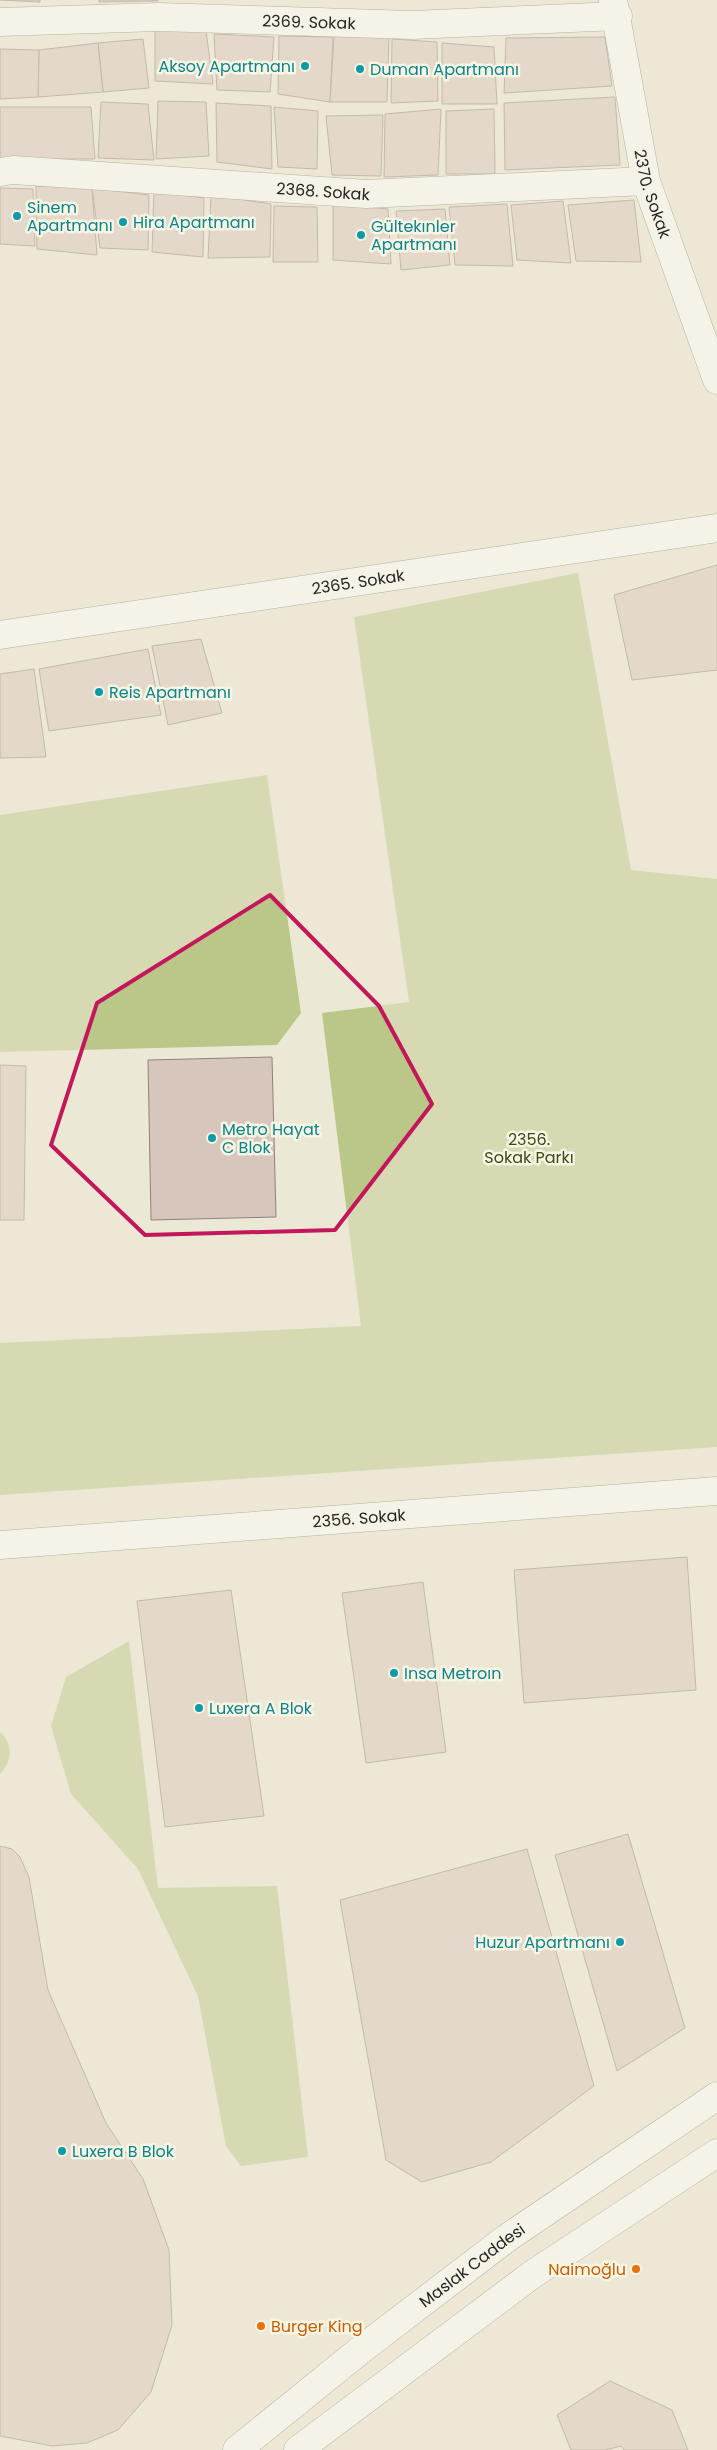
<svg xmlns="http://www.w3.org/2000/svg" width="717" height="2450" viewBox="0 0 717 2450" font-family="Poppins,sans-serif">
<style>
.green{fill:#bbc788}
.building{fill:#d7c6bc;stroke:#928279}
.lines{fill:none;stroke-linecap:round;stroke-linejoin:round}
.street-casing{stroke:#747161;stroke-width:29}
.secondary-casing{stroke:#747161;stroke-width:29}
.street{stroke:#fff;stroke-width:28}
.secondary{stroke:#fff;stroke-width:28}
.marked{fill:none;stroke:#c2185b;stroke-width:4;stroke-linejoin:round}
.culture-dot{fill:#0f9aa8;stroke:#f9f5e3;stroke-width:2}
.food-dot{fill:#e8710a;stroke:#f9f5e3;stroke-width:2}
.labels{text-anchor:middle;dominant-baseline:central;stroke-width:5;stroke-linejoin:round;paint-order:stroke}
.street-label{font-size:16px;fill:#26251f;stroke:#f9f5e3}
.culture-label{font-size:16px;fill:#0d838f;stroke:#f9f5e3;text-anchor:start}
.park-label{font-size:16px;fill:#41491a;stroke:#f9f5e3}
.food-label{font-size:16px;fill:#c56008;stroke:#f9f5e3;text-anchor:end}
</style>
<rect width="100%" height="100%" fill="#ece8d6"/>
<g class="green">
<path d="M578,573L631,870L717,879V1447L0,1495V1343L361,1326L322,1013L409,1002L354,617Z"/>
<path d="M267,775L301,1013L277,1045L0,1052V815Z"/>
<path d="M129,1641L158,1888L277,1886L308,2157L241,2166L226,2146L198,1996L138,1869L71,1794L51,1726L66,1677Z"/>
<path d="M0,1732C14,1745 12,1762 0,1774Z"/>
</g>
<g class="building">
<path d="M0,0H40V2Z"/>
<path d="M99,0H158V1L99,2Z"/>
<path d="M155,29L206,31L213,84L155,81Z"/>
<path d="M214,34L274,37L270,92L217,90Z"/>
<path d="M279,36L333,37L330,102L278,94Z"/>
<path d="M334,36L389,37L387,102H330Z"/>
<path d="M605,37L612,86L504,93L506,38Z"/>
<path d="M143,39L149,88L103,92L98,43Z"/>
<path d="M392,39L437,42L438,101L391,103Z"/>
<path d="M98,43L103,92L38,97L39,50Z"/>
<path d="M442,43L494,47L497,104H442Z"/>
<path d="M0,49L39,50L38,97L0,99Z"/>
<path d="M615,97L620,165L505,170L504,103Z"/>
<path d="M158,101L206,102L209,156L156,159Z"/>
<path d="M101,102L148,104L154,160L98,158Z"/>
<path d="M216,103L271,106L272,169L217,162Z"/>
<path d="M0,107H91L95,159H0Z"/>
<path d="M274,107L318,111L317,169L278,167Z"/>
<path d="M441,109L438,175L384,177L385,114Z"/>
<path d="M494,109L495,174H446V111Z"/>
<path d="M383,115L381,176L332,175L326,116Z"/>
<path d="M36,186L92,188L97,255L37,249Z"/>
<path d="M0,188L33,189L35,246L0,244Z"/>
<path d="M92,188L149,195L148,250L100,248Z"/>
<path d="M154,191L204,198L203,257L152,252Z"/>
<path d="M211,195L271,204L270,257L208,258Z"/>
<path d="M634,200L641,262L576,261L568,205Z"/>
<path d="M563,201L571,263L517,260L511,205Z"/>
<path d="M333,204L388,209L391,264L333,260Z"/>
<path d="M507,204L513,266L455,265L449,207Z"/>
<path d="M274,206L317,207L318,262H273Z"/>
<path d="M445,209L450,265L401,270L396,211Z"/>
<path d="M717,565V670L632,680L614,595Z"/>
<path d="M201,639L222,713L168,725L152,646Z"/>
<path d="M148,649L161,715L49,731L39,669Z"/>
<path d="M34,669L46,757L0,758V674Z"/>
<path d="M272,1057L276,1217L151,1220L148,1060Z"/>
<path d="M0,1065L26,1066L24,1220H0Z"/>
<path d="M687,1557L696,1690L524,1703L514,1570Z"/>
<path d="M423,1582L446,1752L366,1763L342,1593Z"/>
<path d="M231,1590L264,1816L165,1827L137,1601Z"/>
<path d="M628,1834L685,2028L617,2071L555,1855Z"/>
<path d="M0,1846L12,1849L20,1857L29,1877L48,1990L106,2123L143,2179L169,2250L172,2325L151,2392L118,2430L87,2443L52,2446L0,2436Z"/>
<path d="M527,1849L594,2086L491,2162L422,2182L386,2160L340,1900Z"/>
<path d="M610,2381L672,2410L688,2450H624L621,2446L605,2450H571L557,2415Z"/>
</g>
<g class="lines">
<defs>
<g id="street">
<path id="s1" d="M613,0L646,181L717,380"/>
<path id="s2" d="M0,22L159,17L412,25L618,16"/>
<path id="s3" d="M0,172L13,170L366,194L646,181"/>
<path id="s4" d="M0,635L717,528"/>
<path id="s5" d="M0,1545L717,1491"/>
</g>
<g id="secondary">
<path id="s6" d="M237,2450L363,2348L507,2238L717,2096"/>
<path d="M298,2450L533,2274L717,2153"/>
</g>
</defs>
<use href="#street" class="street-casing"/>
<use href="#secondary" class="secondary-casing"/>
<use href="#street" class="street"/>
<use href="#secondary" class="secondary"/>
</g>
<path d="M0 0H717V2450H0ZM270,895L379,1006L432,1104L335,1230L145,1235L51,1145L97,1003Z" fill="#ece8d6" fill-opacity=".55" fill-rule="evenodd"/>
<path class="marked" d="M270,895L379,1006L432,1104L335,1230L145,1235L51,1145L97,1003Z"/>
<g class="culture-dot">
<circle cx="305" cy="66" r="5"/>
<circle cx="360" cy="69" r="5"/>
<circle cx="17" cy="216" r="5"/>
<circle cx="123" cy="222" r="5"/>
<circle cx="361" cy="235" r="5"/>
<circle cx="99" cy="692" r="5"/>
<circle cx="212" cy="1138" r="5"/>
<circle cx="394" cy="1673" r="5"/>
<circle cx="199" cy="1708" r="5"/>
<circle cx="620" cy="1942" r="5"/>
<circle cx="62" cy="2151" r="5"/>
</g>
<g class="food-dot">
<circle cx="636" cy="2269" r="5"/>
<circle cx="261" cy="2326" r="5"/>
</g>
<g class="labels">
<g class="street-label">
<text stroke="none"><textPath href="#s2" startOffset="309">2369. Sokak</textPath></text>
<text stroke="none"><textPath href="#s3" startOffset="324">2368. Sokak</textPath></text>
<text stroke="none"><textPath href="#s1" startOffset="198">2370. Sokak</textPath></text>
<text stroke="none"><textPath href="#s4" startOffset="362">2365. Sokak</textPath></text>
<text stroke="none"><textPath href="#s5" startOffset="360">2356. Sokak</textPath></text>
<text stroke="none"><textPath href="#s6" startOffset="299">Maslak Caddesi</textPath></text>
</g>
<g class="culture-label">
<text x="295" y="66" text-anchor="end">Aksoy Apartmanı</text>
<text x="370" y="69">Duman Apartmanı</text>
<text x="27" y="207">Sinem<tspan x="27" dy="18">Apartmanı</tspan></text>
<text x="133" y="222">Hira Apartmanı</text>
<text x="371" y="226">Gültekınler<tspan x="371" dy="18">Apartmanı</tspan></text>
<text x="109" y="692">Reis Apartmanı</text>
<text x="222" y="1129">Metro Hayat<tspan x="222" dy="18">C Blok</tspan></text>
<text x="404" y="1673">Insa Metroın</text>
<text x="209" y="1708">Luxera A Blok</text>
<text x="610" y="1942" text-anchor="end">Huzur Apartmanı</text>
<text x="72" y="2151">Luxera B Blok</text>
</g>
<g class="park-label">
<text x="529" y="1139">2356.<tspan x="529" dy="18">Sokak Parkı</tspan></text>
</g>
<g class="food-label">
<text x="626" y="2269">Naimoğlu</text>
<text x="271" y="2326" text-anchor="start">Burger King</text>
</g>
</g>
</svg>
